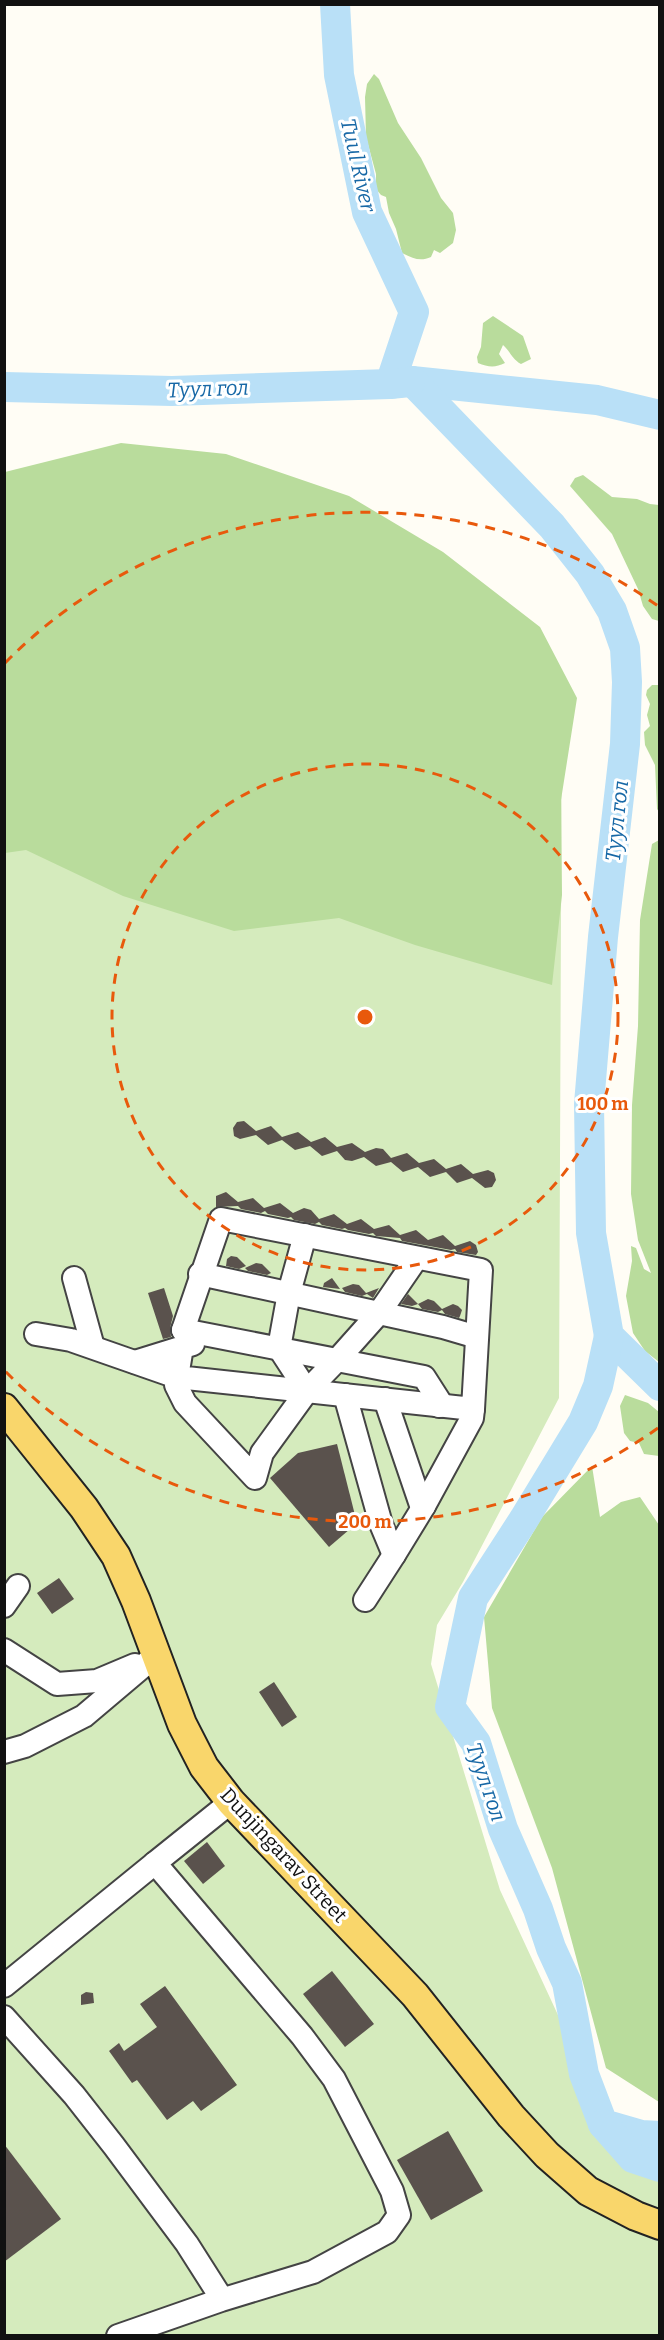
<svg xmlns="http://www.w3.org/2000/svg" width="664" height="2340" viewBox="0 0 664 2340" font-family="Bitter,serif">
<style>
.green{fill:#d5ebbd}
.forest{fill:#b9dc9c}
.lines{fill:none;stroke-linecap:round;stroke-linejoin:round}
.river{stroke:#b9e0f7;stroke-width:30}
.building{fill:#5a524d}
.minor-casing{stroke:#444;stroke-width:26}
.major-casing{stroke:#222;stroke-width:32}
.minor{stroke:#fff;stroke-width:22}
.major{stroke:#f9d66b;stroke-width:28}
.ring{fill:none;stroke:#e8590c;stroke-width:3;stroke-dasharray:10 8}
.labels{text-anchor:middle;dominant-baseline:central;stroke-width:6;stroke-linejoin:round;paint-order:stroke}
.street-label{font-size:20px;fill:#111;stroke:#fff}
.water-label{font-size:21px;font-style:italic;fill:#1768a6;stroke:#fff}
.centre{fill:#e8590c;stroke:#fff;stroke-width:3}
.ring-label{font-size:18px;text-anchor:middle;font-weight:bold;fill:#e8590c;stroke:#fff;stroke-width:6;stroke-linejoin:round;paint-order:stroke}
</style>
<rect width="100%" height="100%" fill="#fffdf5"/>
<path class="green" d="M5,475L562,679L559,1398L463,1582L437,1625L431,1664L500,1890L628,2166L659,2181V2335L5,2336Z"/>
<g class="forest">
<path d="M374,74L379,79L398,123L421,158L441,198L453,213L456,230L453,243L440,253L434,250L431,257C420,262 412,258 402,253L396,229L389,213L386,197L381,195L376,189V174L366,137L365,97L367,84Z"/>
<path d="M493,316L523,336L531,359L521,364C512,359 510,351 503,345L499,354L505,363C495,368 488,367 478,363L477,357L481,347L483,323Z"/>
<path d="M121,443L226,454L349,496L443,552L540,627L577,698L561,800L562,895L552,985L415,945L339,918L234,931L123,896L26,850L5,853V472Z"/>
<path d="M583,475L612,497L637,499L650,504L659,505V621L652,619L643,606L638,589L612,534L570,486L575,478Z"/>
<path d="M652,685H659V812L657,809L655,765L645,745L644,732L650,726L647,715L650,704L646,695L647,690Z"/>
<path d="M659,840V1362L645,1351L633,1333L626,1296L632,1261L631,1246L636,1248L644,1269L651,1273L638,1240L631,1194L632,1105L638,1026L640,920L652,844Z"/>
<path d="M625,1395L648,1403L659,1412V1456L644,1454L639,1443L630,1441L624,1433L620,1406Z"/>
<path d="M592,1466L600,1517L621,1502L640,1497L659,1525V2102L606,2068L552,1868L492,1708L484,1617L542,1517Z"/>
<path d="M659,2146V2162H654L640,2147Z"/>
</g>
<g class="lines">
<g class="river">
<path d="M335,4L339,75L367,212L414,312L390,384L412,381L597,400L660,415"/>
<path d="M412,381L552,526L590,574L612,611L625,648L627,682L625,744L603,937L589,1104L591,1233L609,1336L660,1386"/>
<path d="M4,387L172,391L390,384L410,382"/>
<path d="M609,1336L598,1386L583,1422L524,1519L473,1598L450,1707L476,1743L503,1829L538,1909L551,1948L567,1983L584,2074L603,2124L641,2135L660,2136"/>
<path d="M603,2124L633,2158L660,2167"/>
</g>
</g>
<g class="building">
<path d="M244,1121L256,1131L271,1126L282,1137L298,1132L311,1142L325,1137L337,1147L352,1143L365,1152L376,1148L383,1149L391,1158L407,1153L419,1163L434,1159L446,1169L461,1164L473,1174L488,1170L494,1173L496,1180L492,1187L485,1188L472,1178L457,1183L446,1172L430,1177L418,1167L403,1172L391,1162L376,1166L364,1157L352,1161L345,1160L337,1151L322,1156L310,1146L295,1150L282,1140L268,1145L256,1135L240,1139L234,1136L233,1128L237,1122Z"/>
<path d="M226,1192L238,1202L253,1198L264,1208L280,1203L293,1213L304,1208L311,1210L319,1219L334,1214L347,1224L361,1219L374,1229L389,1225L400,1235L416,1230L428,1240L443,1235L455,1246L470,1241L476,1245L478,1252L476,1255L457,1252L455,1249L451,1250L402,1241L400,1238L376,1236L373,1233L369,1234L348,1230L345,1228L342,1229L322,1225L319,1222L315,1224L294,1220L291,1217L288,1218L268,1214L265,1211L261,1213L241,1209L238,1206L216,1207V1196Z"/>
<path d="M231,1256L237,1257L246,1266L239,1269L226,1266L227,1259Z"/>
<path d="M256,1263L262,1264L271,1273L267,1275L248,1271L245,1268Z"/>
<path d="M332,1278L340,1289L323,1287L324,1283Z"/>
<path d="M353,1284L359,1285L366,1293L379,1288L373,1298L367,1294L362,1296L345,1292L342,1288Z"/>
<path d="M164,1288L173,1316L170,1328L171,1337L163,1339L148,1293Z"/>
<path d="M408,1294L418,1304L412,1306L401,1304Z"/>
<path d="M428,1299L434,1301L442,1309L453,1304L458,1306L462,1310L460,1316L459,1318L445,1314L442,1310L438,1312L422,1309L418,1304Z"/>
<path d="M337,1444L357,1523L329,1547L270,1478L298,1453Z"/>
<path d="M59,1578L74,1599L52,1614L37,1593Z"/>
<path d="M274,1682L297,1717L282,1727L259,1692Z"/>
<path d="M207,1842L225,1866L203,1884L184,1861Z"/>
<path d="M332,1971L374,2024L345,2047L303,1994Z"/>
<path d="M165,1986L237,2085L201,2111L193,2101L167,2120L137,2080L132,2083L109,2051L119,2043L124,2051L157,2027L140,2004Z"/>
<path d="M86,1992L93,1993L94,2003L81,2005V1995Z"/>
<path d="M448,2131L483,2191L431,2220L397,2160Z"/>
<path d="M4,2144L61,2219L4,2262Z"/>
</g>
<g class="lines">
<defs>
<g id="minor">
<path d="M305,1235L289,1293L279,1348L307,1391"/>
<path d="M200,1274L443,1327L477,1337"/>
<path d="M74,1278L93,1347"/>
<path d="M183,1330L424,1377L440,1402L439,1406"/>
<path d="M36,1334L71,1340L177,1377L176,1385L185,1403L255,1478L262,1453L307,1391L338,1359L379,1313L416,1259"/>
<path d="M135,1362L193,1344L183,1330L221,1219L481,1270L473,1409L177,1377L182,1347"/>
<path d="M345,1395L381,1524L394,1555L424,1506L472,1418L473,1409"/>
<path d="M385,1399L421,1505L424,1506"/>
<path d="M365,1600L394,1555"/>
<path d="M4,1606L18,1586"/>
<path d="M4,1650L57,1684L97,1681L135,1665"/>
<path d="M4,1752L25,1746L84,1716L155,1656"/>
<path d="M4,1986L155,1863"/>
<path d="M4,2017L74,2095L114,2146L187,2244L222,2299"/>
<path d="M118,2336L221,2300L313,2272L387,2232L399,2215L392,2191L334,2079L302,2036L155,1863L231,1802"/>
</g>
<path id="major" d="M4,1408L84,1508L116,1556L136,1601L182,1724L204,1767L231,1802L415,1995L511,2116L547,2155L588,2191L636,2216L660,2225"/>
</defs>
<use href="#minor" class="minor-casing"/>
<use href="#major" class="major-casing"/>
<use href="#minor" class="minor"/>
<use href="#major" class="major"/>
</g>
<g class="ring">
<circle cx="365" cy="1017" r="253"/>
<path d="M658 1428A505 505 0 0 1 5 1371M5 663A505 505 0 0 1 658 606"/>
</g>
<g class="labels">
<g class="street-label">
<text transform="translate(284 1855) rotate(47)">Dunjingarav Street</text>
</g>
<g class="water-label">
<text transform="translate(358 165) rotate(77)">Tuul River</text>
<text transform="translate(208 389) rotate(-2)">Туул гол</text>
<text transform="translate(617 821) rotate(-84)">Туул гол</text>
<text transform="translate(486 1782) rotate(71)">Туул гол</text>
</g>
</g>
<circle cx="365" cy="1017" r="9" class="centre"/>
<g class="ring-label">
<text x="603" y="1110">100 m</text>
<text x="365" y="1528">200 m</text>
</g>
<rect width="664" height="2340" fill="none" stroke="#111111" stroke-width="12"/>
</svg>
